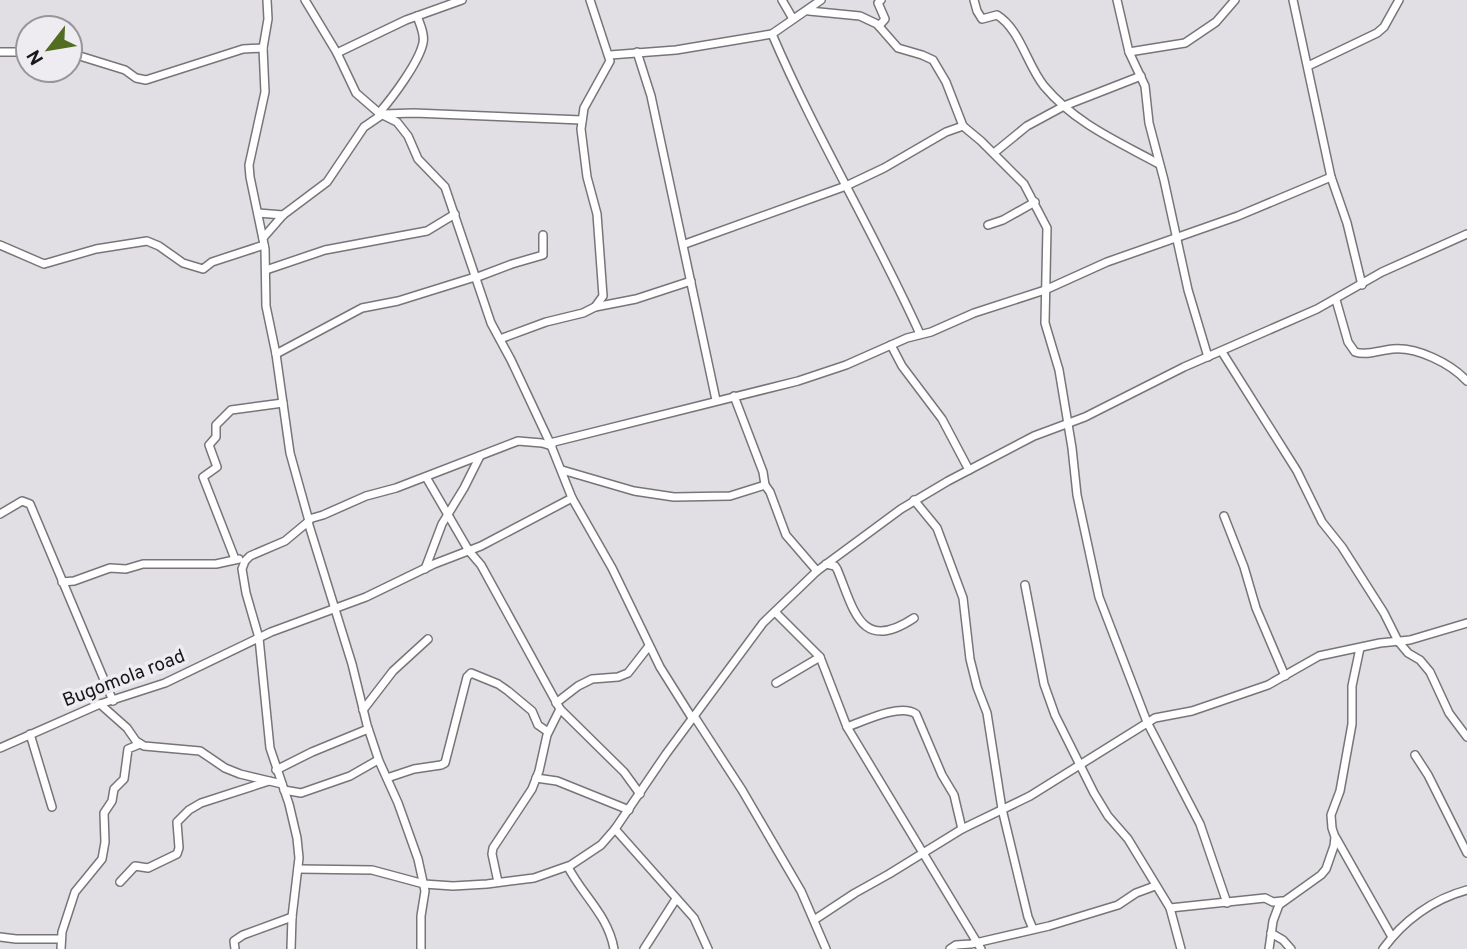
<svg xmlns="http://www.w3.org/2000/svg" width="1467" height="949" viewBox="0 0 1467 949" font-family="Overpass,sans-serif">
<style>
.lines{fill:none;stroke-linecap:round;stroke-linejoin:round}
.minor-casing{stroke:#777579;stroke-width:10}
.minor{stroke:#fff;stroke-width:7}
.labels{text-anchor:middle;dominant-baseline:central;stroke-width:7;stroke-linejoin:round;paint-order:stroke}
.street-label{font-size:19px;fill:#171618;stroke:#eeecf1}
</style>
<rect width="100%" height="100%" fill="#e1dfe3"/>
<g class="lines">
<defs>
<g id="minor">
<path d="M267,0L268,19L263,48L265,92L249,165L250,177L265,249L266,306L276,354L290,453L309,521L285,541L250,556L245,561L242,569L246,593L259,638L270,748L289,804L297,838L299,858L292,917L291,949"/>
<path d="M305,0L337,53L356,93L379,113L397,122L408,136L418,159L445,187L491,323L511,360L550,443L572,498L612,568L660,667L692,718"/>
<path d="M782,0L793,19"/>
<path d="M974,0L977,11L982,19L997,15C1020,29 1027,65 1044,86C1076,124 1117,141 1159,164"/>
<path d="M1117,0L1129,52L1145,86L1149,123L1164,180L1188,290L1208,357"/>
<path d="M1293,0L1331,177L1347,223L1362,285"/>
<path d="M809,11L860,16L877,24L898,48L922,55L933,60L946,82L963,126"/>
<path d="M879,26L885,19L878,3L881,0"/>
<path d="M772,34C816,137 874,232 920,334"/>
<path d="M0,52H17L28,45"/>
<path d="M637,52L651,96L716,400"/>
<path d="M1129,52L1185,43L1216,22L1235,0"/>
<path d="M70,53L125,70L136,78L146,80L243,49L263,48"/>
<path d="M337,53L406,20L462,0"/>
<path d="M610,55L676,50L772,34L821,0"/>
<path d="M1308,66L1377,33L1384,27L1399,0"/>
<path d="M379,113C393,97 419,62 423,43C425,35 420,24 417,16"/>
<path d="M994,153L1027,126L1064,106L1141,76"/>
<path d="M258,213L283,215"/>
<path d="M988,225L1003,220L1035,202"/>
<path d="M263,238L283,215L327,182L364,127L383,114L414,113L582,120"/>
<path d="M685,244L846,186L884,168L946,132L963,126L981,141L1024,184L1047,228L1045,323L1059,370L1072,448L1077,495L1099,597L1147,722L1200,824L1227,903"/>
<path d="M0,245L44,264L96,249L147,241L159,246L183,263L203,269L212,262L264,245"/>
<path d="M266,270L325,250L427,231L455,214"/>
<path d="M475,278L512,264L543,255V235"/>
<path d="M1336,300L1348,342L1355,352C1367,356 1380,350 1393,349C1417,347 1450,363 1467,381"/>
<path d="M595,307L636,299L691,281"/>
<path d="M500,339L546,322L583,313L595,307L603,296L597,214L587,177L581,129L584,108L610,61L590,0"/>
<path d="M891,345L902,366L942,419L969,470"/>
<path d="M1222,352L1297,471L1322,522L1342,547L1384,613L1398,641L1408,653L1420,660L1430,672L1449,713L1467,737"/>
<path d="M276,354L362,308L398,301L475,277"/>
<path d="M734,396L763,472L765,485"/>
<path d="M550,443L798,381L846,365L907,338L931,332L974,313L1045,290L1107,262L1238,216L1331,177"/>
<path d="M562,470L634,491L674,497L730,496L765,485L770,492L786,535L817,571"/>
<path d="M426,477L469,551L481,565L560,709L624,772L640,794"/>
<path d="M914,500L937,528L963,598L970,659L977,687L987,713L1002,809L1028,917L1033,929"/>
<path d="M0,514L22,501L30,504L113,701"/>
<path d="M1224,516L1244,567L1256,608L1285,676"/>
<path d="M309,519L323,515L366,496L396,488L518,441L542,443L552,446"/>
<path d="M308,522L352,664L367,725L379,761L398,803L418,859L425,891L421,916V949"/>
<path d="M235,559L203,477L217,467L209,445L216,437V425L231,410L283,403"/>
<path d="M826,564L835,566L837,569C854,609 860,654 914,618"/>
<path d="M425,569L442,524L464,488L480,456"/>
<path d="M62,582L74,581L110,568L126,569L143,564H216L239,559"/>
<path d="M1025,585L1044,684L1055,715L1094,793L1108,816L1128,839L1170,908L1181,949"/>
<path d="M775,612L820,657L847,727L981,949"/>
<path d="M776,683L820,657"/>
<path d="M556,703L578,686L592,679L618,677L628,673L649,646"/>
<path d="M100,704L127,728L136,741L144,746L200,751L225,768L240,774L282,784"/>
<path d="M363,710L393,671L428,639"/>
<path d="M694,716L742,790L801,891L826,949"/>
<path d="M847,727C864,721 900,703 916,714L942,775L954,795L962,829"/>
<path d="M30,734L52,807"/>
<path d="M0,748L100,704L165,683L271,632L366,597L434,564L481,546L572,498"/>
<path d="M1415,755L1428,775L1467,853"/>
<path d="M276,770L312,752L368,729"/>
<path d="M387,778L414,769L441,765L445,763L467,677L471,673L498,684L508,691L532,711L538,725L548,732"/>
<path d="M536,778L557,781L629,810"/>
<path d="M284,790L301,793L350,776L378,760"/>
<path d="M615,829L694,918L708,949"/>
<path d="M1336,838L1392,937"/>
<path d="M568,867C583,896 608,915 614,949"/>
<path d="M298,869L372,870L424,884L453,886L487,884L534,878L571,865L601,845L615,829L666,754L763,623L817,571L901,509L948,481L1034,436L1085,417L1184,367L1317,309L1382,272L1467,234"/>
<path d="M120,882L135,866L148,868L177,854L179,848L177,822L189,810L201,803L269,781"/>
<path d="M498,882L492,854L493,848L532,789L539,771L547,735L560,709"/>
<path d="M1170,908L1265,898L1273,902L1282,901"/>
<path d="M814,920L855,893L889,874L962,829L1030,796L1155,718L1192,711L1268,685L1319,656L1380,643L1410,640L1467,623"/>
<path d="M1271,933L1283,940L1291,949"/>
<path d="M0,937L16,939H61"/>
<path d="M61,949L62,932L75,892L102,859L105,842L104,813L112,801L114,789L124,779L128,749L140,744"/>
<path d="M235,949L234,941L243,935L292,917"/>
<path d="M644,949L676,899"/>
<path d="M950,949L956,945L971,944L1049,926L1118,905L1136,893L1155,886"/>
<path d="M1269,949L1273,921L1279,905L1321,875L1326,869L1334,846L1335,837L1332,828L1331,815L1340,791L1352,724V686L1360,648"/>
<path d="M1383,949C1403,921 1433,899 1467,890"/>
</g>
</defs>
<use href="#minor" class="minor-casing"/>
<use href="#minor" class="minor"/>
</g>
<g class="labels">
<g class="street-label">
<text transform="translate(124 679) rotate(-21)">Bugomola road</text>
</g>
</g>
<g transform="translate(49 49) rotate(239)"><circle r="33" fill="#eeecf1" stroke="#98969a" stroke-width="2"/>
<path d="M0-5L12 26L0 18L-12 26Z" fill="#506d21"/>
<text y="-10" font-size="19" font-weight="bold" text-anchor="middle" fill="#171618">N</text>
</g>
</svg>
